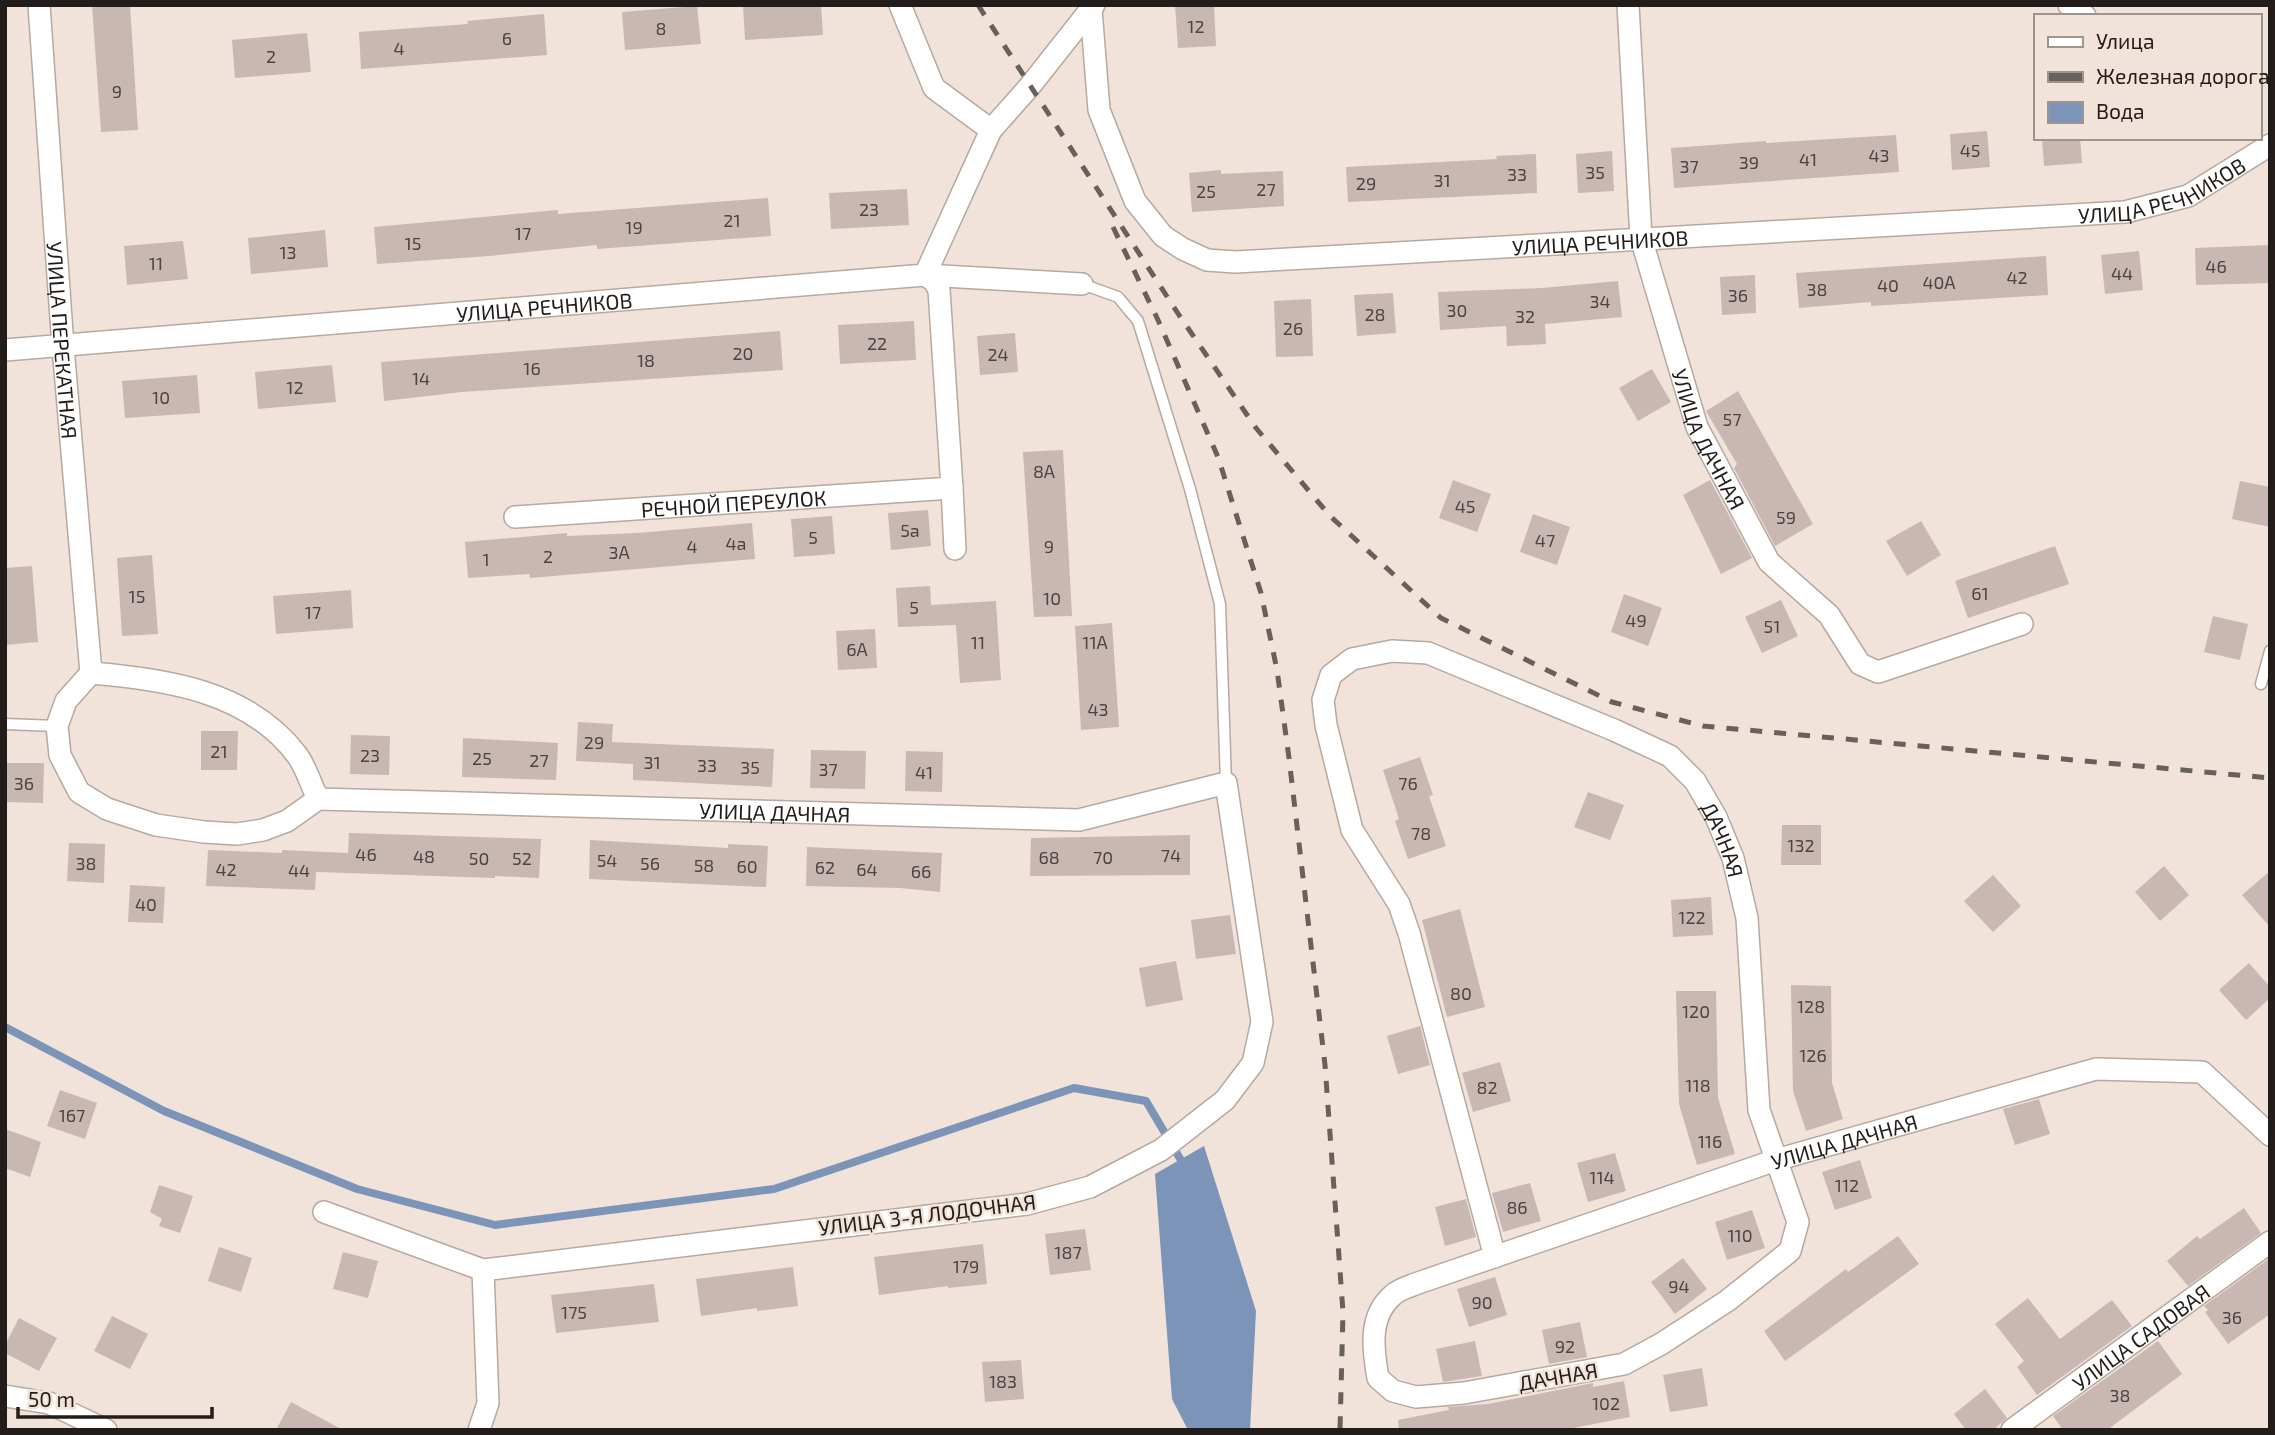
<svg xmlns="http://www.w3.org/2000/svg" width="2275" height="1435" viewBox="0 0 2275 1435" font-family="'Exo 2',sans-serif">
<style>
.water{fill:#7c94b7}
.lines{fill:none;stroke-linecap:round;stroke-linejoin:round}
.stream{stroke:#7c94b7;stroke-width:8}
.building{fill:#c9b7b3}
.service-casing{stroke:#b6a99f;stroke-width:13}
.minor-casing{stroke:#b6a99f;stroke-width:24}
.service{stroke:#fff;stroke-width:10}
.minor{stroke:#fff;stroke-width:21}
.rail{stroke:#68605b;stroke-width:5;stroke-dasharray:12 12;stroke-linecap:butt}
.labels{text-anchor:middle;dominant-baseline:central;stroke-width:5;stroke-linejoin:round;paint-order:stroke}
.number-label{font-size:18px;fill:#4c4440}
.street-label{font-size:21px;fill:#221d1a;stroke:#f1e3d9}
</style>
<rect width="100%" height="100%" fill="#f1e3d9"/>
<path class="water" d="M1204,1146L1256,1311L1250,1430H1188L1172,1399L1155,1174Z"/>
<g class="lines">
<path class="stream" d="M5,1027L164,1111L357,1189L495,1225L774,1189L1074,1088L1146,1101L1185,1167"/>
</g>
<g class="building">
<path d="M92,5H130L138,130L101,132Z"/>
<path d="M743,5H821L823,35L745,40Z"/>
<path d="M1175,5H1214L1216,46L1178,48Z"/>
<path d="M697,6L701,44L625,50L622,12Z"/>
<path d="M544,14L547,55L361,69L359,32L468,24L467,21Z"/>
<path d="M307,33L311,72L235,78L232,40Z"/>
<path d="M1987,131L1990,167L1952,170L1950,134Z"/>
<path d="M1896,135L1899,172L1674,188L1671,148L1766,141V143Z"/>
<path d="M2042,138H2080L2082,163L2044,166Z"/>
<path d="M1612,151L1614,191L1578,193L1576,154Z"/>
<path d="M1536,154L1537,193L1348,202L1346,167L1497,159L1496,156Z"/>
<path d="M1221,170V174L1283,171L1284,206L1192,212L1189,173Z"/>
<path d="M907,189L909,225L831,229L829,193Z"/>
<path d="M768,198L771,236L597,249V245L489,256L377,264L374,227L558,210V214Z"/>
<path d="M325,230L328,267L251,274L248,238Z"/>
<path d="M183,241L188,279L127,285L124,246Z"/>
<path d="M2270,245V283L2196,285L2195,248Z"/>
<path d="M2139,251L2143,290L2105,294L2101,255Z"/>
<path d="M2046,256L2048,295L1871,306V302L1799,308L1796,273Z"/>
<path d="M1755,275L1756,313L1722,315L1720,277Z"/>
<path d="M1618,281L1622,317L1545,324L1546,344L1507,346L1506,326L1440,330L1438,292L1542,288Z"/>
<path d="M1393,293L1396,333L1357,336L1354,295Z"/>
<path d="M1311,299L1313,356L1276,357L1274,301Z"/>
<path d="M914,321L916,360L840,364L838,325Z"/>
<path d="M780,331L783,370L462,392L384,401L381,362Z"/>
<path d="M1015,333L1018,372L980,375L977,336Z"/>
<path d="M332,365L336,402L258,409L255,372Z"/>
<path d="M1652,369L1671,402L1638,421L1619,388Z"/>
<path d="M197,375L200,413L125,418L122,381Z"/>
<path d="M1738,391L1813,524L1775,546L1734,468L1737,464L1706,411Z"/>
<path d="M1063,450L1072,616L1034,617L1023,452Z"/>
<path d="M1453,480L1491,494L1477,532L1439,518Z"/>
<path d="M1710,480L1752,558L1721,574L1683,495Z"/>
<path d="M2240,481L2270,487V527L2232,519Z"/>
<path d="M928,510L931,546L891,550L888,513Z"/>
<path d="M1533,514L1570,527L1557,565L1520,552Z"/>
<path d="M832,516L835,554L794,557L791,519Z"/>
<path d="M1921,521L1941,555L1907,576L1886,541Z"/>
<path d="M752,523L755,559L530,578L529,574L468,578L465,542L567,533V536L637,533Z"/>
<path d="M2055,546L2069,584L1968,618L1955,581Z"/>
<path d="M152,555L158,634L122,636L117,558Z"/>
<path d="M32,566L38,642L5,645V568Z"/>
<path d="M930,586L931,605L996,601L1001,680L960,683L956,625L898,627L896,588Z"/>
<path d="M351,590L353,628L276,634L273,596Z"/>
<path d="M1624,594L1662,608L1648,646L1611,632Z"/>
<path d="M1781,600L1798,636L1762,653L1745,617Z"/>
<path d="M2213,616L2248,624L2240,660L2204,652Z"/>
<path d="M1112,623L1119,727L1081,730L1075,626Z"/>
<path d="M875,629L877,668L838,670L836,631Z"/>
<path d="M578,722L613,724L612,742L774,749L772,787L633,780V764L576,761Z"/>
<path d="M201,731H238L237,770H201Z"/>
<path d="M351,735L390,736L389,775L350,774Z"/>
<path d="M463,738L558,743L556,780L462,777Z"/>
<path d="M811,750L866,751L865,789L810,788Z"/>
<path d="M906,751L943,752L942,792L905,791Z"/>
<path d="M1420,757L1433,795L1429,796L1446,846L1408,859L1395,821L1399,819L1383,770Z"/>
<path d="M5,763H44L43,803L5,802Z"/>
<path d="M1588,792L1624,805L1610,840L1574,827Z"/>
<path d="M1782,825H1821V865H1781Z"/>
<path d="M349,833L541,839L539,878L495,876V878L316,872L315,890L206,886L208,850L282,853V850L348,853Z"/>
<path d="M1190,835V875L1030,876L1031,838Z"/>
<path d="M590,840L728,848V844L768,846L766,887L589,879Z"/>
<path d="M69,843L105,844L104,883L67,881Z"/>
<path d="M807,847L942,853L940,892L900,888L806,886Z"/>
<path d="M2164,866L2189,895L2160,921L2135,892Z"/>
<path d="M2270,871V927L2242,895Z"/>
<path d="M1993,875L2021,906L1993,932L1964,901Z"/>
<path d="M130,885L165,887L163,923L128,922Z"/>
<path d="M1711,897L1713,935L1673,937L1671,900Z"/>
<path d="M1460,909L1485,1007L1447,1017L1422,920Z"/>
<path d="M1230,915L1236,954L1196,959L1191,920Z"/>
<path d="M1176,961L1183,1000L1146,1007L1139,968Z"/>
<path d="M2249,963L2270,987V998L2246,1020L2219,990Z"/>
<path d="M1791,985L1831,986L1832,1083L1843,1119L1806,1131L1793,1091Z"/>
<path d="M1676,991H1716L1718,1098L1735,1154L1697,1165L1679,1104Z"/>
<path d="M1420,1026L1430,1065L1398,1074L1387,1036Z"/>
<path d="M1500,1062L1511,1101L1473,1112L1462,1073Z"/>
<path d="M60,1090L97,1103L85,1139L47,1126Z"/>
<path d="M2039,1099L2050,1134L2015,1145L2003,1109Z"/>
<path d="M5,1129L41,1142L30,1177L5,1168Z"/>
<path d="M1615,1153L1626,1191L1588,1202L1577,1163Z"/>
<path d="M1860,1160L1872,1198L1835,1210L1822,1172Z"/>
<path d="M1530,1183L1541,1221L1503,1232L1492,1193Z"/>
<path d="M159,1185L193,1196L180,1233L159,1226L162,1219L150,1212Z"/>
<path d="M1466,1199L1476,1237L1445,1246L1435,1207Z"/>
<path d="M2244,1208L2261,1233L2188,1286L2167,1261L2197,1236L2200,1239Z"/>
<path d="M1752,1210L1765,1248L1727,1260L1715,1222Z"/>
<path d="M1085,1229L1091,1270L1050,1275L1045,1234Z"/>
<path d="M1898,1236L1919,1264L1785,1361L1764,1331L1846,1269L1848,1272Z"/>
<path d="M983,1244L987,1284L948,1288V1286L879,1295L874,1257Z"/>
<path d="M219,1247L252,1258L241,1292L208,1281Z"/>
<path d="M343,1252L378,1261L368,1298L333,1289Z"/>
<path d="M1683,1258L1707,1289L1675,1314L1651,1282Z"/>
<path d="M2270,1258V1314L2228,1344L2205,1312L2208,1310L2204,1306Z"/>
<path d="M793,1267L798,1306L757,1311V1308L701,1316L696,1279Z"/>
<path d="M1495,1277L1507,1315L1469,1327L1457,1289Z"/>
<path d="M654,1284L659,1322L556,1333L551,1295Z"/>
<path d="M2028,1298L2060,1339L2112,1300L2132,1326L2037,1395L2017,1367L2024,1361L1995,1324Z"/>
<path d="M112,1316L148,1334L130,1369L94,1351Z"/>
<path d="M19,1318L57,1338L39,1371L5,1353V1345Z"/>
<path d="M1580,1322L1587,1357L1549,1364L1542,1330Z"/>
<path d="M1475,1341L1482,1376L1443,1382L1436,1349Z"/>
<path d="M2158,1341L2182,1374L2107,1430H2063L2053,1416Z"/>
<path d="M1021,1360L1024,1399L985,1402L982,1362Z"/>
<path d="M1702,1368L1708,1406L1670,1412L1663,1375Z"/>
<path d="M1624,1381L1630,1417L1563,1430H1399L1398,1420L1449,1410L1448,1407L1488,1404L1593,1383V1387Z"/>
<path d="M1985,1389L2007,1418L1993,1430H1966L1954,1414Z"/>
<path d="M291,1402L343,1430H276Z"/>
</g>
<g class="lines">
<defs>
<g id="service">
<path d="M1082,284L1118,297L1138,321L1190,489L1220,604L1226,783"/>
<path d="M2261,684L2270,651"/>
<path d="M5,724L57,726"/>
</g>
<g id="minor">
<path id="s1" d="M39,5L63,347L91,673"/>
<path d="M900,5L934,88L991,130"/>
<path id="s2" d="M1628,5L1641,238L1697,427L1769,562L1829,615L1860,664L1878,672L2022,624"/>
<path d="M2069,5L2085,16"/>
<path id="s3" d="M1091,9L1099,110L1135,201L1163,236L1183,249L1207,260L1235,262L2125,212L2188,196L2270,145"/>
<path d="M925,275L1082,284"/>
<path id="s4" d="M5,350L925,275L991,130L1030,86L1094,5"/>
<path d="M952,488L955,549"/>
<path id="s5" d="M515,517L952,488L939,290L934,281L925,275"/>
<path d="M91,673C165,679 249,691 297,755C306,767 311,785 318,799L287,821L263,830L237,834L204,832L156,825L107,809L79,792L60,755L57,726L66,701Z"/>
<path id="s6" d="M318,799L1079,820L1226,783L1262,1022L1253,1063L1225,1100L1161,1150L1090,1187L1027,1204L483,1270L324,1212"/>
<path id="s7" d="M1495,1257L1409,933L1399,904L1352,830L1326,725L1323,700L1331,675L1352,659L1392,651L1428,653L1614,730L1670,756L1695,781L1716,817L1733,858L1747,918L1759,1110L1798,1222L1790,1251L1727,1301L1661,1344L1624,1364L1464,1393L1416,1397L1393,1391L1378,1378C1373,1350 1368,1316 1393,1295C1399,1289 1411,1286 1418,1283L1776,1160L2096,1069L2202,1072L2270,1135"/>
<path d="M5,1396L49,1403L106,1430"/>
<path d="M479,1430L488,1403L483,1270"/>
<path id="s8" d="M2012,1430L2270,1242"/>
</g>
</defs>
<use href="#service" class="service-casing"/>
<use href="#minor" class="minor-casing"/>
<use href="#service" class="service"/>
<use href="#minor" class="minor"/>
<g class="rail">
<path d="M978,5L1179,315L1256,428L1330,516L1441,618L1612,702L1703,726L2270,778"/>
<path d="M1113,227L1158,320L1218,457L1261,593L1277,670L1289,758L1325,1065L1343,1312L1340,1430"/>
</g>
</g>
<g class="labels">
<g class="number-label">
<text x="1196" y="26">12</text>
<text x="661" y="28">8</text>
<text x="507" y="38">6</text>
<text x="399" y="48">4</text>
<text x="271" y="56">2</text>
<text x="117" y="91">9</text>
<text x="1970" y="150">45</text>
<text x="1879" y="155">43</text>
<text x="1808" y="159">41</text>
<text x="1749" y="162">39</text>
<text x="1689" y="166">37</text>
<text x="1595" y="172">35</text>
<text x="1517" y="174">33</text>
<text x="1442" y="180">31</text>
<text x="1366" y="183">29</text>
<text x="1266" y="189">27</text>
<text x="1206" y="191">25</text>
<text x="869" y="209">23</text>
<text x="732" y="220">21</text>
<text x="634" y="227">19</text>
<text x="523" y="233">17</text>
<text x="413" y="243">15</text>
<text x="288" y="252">13</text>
<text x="156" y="263">11</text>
<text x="2216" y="266">46</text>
<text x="2122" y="273">44</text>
<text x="2017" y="277">42</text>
<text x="1939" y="282">40А</text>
<text x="1888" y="285">40</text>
<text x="1817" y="289">38</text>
<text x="1738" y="295">36</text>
<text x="1600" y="301">34</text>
<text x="1457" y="310">30</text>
<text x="1375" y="314">28</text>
<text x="1525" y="316">32</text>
<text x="1293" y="328">26</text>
<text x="877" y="343">22</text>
<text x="743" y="353">20</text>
<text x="998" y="354">24</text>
<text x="646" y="360">18</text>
<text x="532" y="368">16</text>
<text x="421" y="378">14</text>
<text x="295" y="387">12</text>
<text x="161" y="397">10</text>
<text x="1732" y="419">57</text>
<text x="1044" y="471">8А</text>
<text x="1465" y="506">45</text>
<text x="1786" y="517">59</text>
<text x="910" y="530">5а</text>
<text x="813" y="537">5</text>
<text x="1545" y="540">47</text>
<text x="736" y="543">4а</text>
<text x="692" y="546">4</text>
<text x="1049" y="546">9</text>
<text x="619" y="552">3А</text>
<text x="548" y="556">2</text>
<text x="486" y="559">1</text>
<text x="1980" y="593">61</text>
<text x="137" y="596">15</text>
<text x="1052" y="598">10</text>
<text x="914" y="607">5</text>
<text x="313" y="612">17</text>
<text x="1636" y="620">49</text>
<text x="1772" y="626">51</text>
<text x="978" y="642">11</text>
<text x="1095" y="642">11А</text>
<text x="857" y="649">6А</text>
<text x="1098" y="709">43</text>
<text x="594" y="742">29</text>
<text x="219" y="751">21</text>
<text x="370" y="755">23</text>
<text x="482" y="758">25</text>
<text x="539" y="760">27</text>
<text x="652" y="762">31</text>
<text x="707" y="765">33</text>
<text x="750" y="767">35</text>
<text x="828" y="769">37</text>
<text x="924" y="772">41</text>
<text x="24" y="783">36</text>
<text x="1408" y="783">76</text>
<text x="1421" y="833">78</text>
<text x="1801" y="845">132</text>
<text x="366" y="854">46</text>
<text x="1171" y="855">74</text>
<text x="424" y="856">48</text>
<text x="1049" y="857">68</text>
<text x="1103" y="857">70</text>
<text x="479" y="858">50</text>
<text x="522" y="858">52</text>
<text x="607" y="860">54</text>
<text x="86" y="863">38</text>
<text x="650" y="863">56</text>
<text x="704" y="865">58</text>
<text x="747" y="866">60</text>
<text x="825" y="867">62</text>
<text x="226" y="869">42</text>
<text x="867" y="869">64</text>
<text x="299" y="870">44</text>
<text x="921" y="871">66</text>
<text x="146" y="904">40</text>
<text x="1692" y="917">122</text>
<text x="1461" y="993">80</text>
<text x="1811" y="1006">128</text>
<text x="1696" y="1011">120</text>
<text x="1813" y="1055">126</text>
<text x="1698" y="1085">118</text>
<text x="1487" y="1087">82</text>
<text x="72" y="1115">167</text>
<text x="1710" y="1141">116</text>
<text x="1602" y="1177">114</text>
<text x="1847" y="1185">112</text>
<text x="1517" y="1207">86</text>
<text x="1740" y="1235">110</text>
<text x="1068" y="1252">187</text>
<text x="966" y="1266">179</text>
<text x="1679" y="1286">94</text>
<text x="1482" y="1302">90</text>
<text x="574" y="1312">175</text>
<text x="2232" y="1317">36</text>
<text x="1565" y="1346">92</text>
<text x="1003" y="1381">183</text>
<text x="2120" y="1395">38</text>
<text x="1606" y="1403">102</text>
</g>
<g class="street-label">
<text stroke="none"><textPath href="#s3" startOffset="1255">УЛИЦА РЕЧНИКОВ</textPath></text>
<text stroke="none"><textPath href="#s3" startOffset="688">УЛИЦА РЕЧНИКОВ</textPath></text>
<text stroke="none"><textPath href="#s4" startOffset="541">УЛИЦА РЕЧНИКОВ</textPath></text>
<text stroke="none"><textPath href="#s1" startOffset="336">УЛИЦА ПЕРЕКАТНАЯ</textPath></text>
<text stroke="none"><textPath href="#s2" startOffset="446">УЛИЦА ДАЧНАЯ</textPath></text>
<text stroke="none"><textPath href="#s5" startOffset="219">РЕЧНОЙ ПЕРЕУЛОК</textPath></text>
<text stroke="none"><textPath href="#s6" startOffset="457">УЛИЦА ДАЧНАЯ</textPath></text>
<text stroke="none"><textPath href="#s7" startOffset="1080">ДАЧНАЯ</textPath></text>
<text stroke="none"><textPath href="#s7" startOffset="2525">УЛИЦА ДАЧНАЯ</textPath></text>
<text transform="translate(927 1214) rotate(-7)">УЛИЦА 3-Я ЛОДОЧНАЯ</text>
<text stroke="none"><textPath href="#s8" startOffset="159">УЛИЦА САДОВАЯ</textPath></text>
<text transform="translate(1558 1376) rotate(-10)">ДАЧНАЯ</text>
</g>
</g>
<rect width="2275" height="1435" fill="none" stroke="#221d1a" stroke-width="14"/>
<rect x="2034" y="14" width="228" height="126" fill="#f1e3d9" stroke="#9e948d" stroke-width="2"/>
<rect x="2048" y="37" width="35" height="10" fill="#ffffff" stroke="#9e948d" stroke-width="2"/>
<text x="2096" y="49" font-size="21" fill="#221d1a">Улица</text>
<rect x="2048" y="72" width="35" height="10" fill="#68605b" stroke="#9e948d" stroke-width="2"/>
<text x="2096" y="84" font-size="21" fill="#221d1a">Железная дорога</text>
<rect x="2048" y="102" width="35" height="21" fill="#7c94b7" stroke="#9e948d" stroke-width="2"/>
<text x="2096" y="119" font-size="21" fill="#221d1a">Вода</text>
<path d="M18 1407v10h194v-10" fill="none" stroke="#221d1a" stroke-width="3.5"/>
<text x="28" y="1407" font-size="21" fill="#221d1a" stroke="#f1e3d9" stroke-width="5" paint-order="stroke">50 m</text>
</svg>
